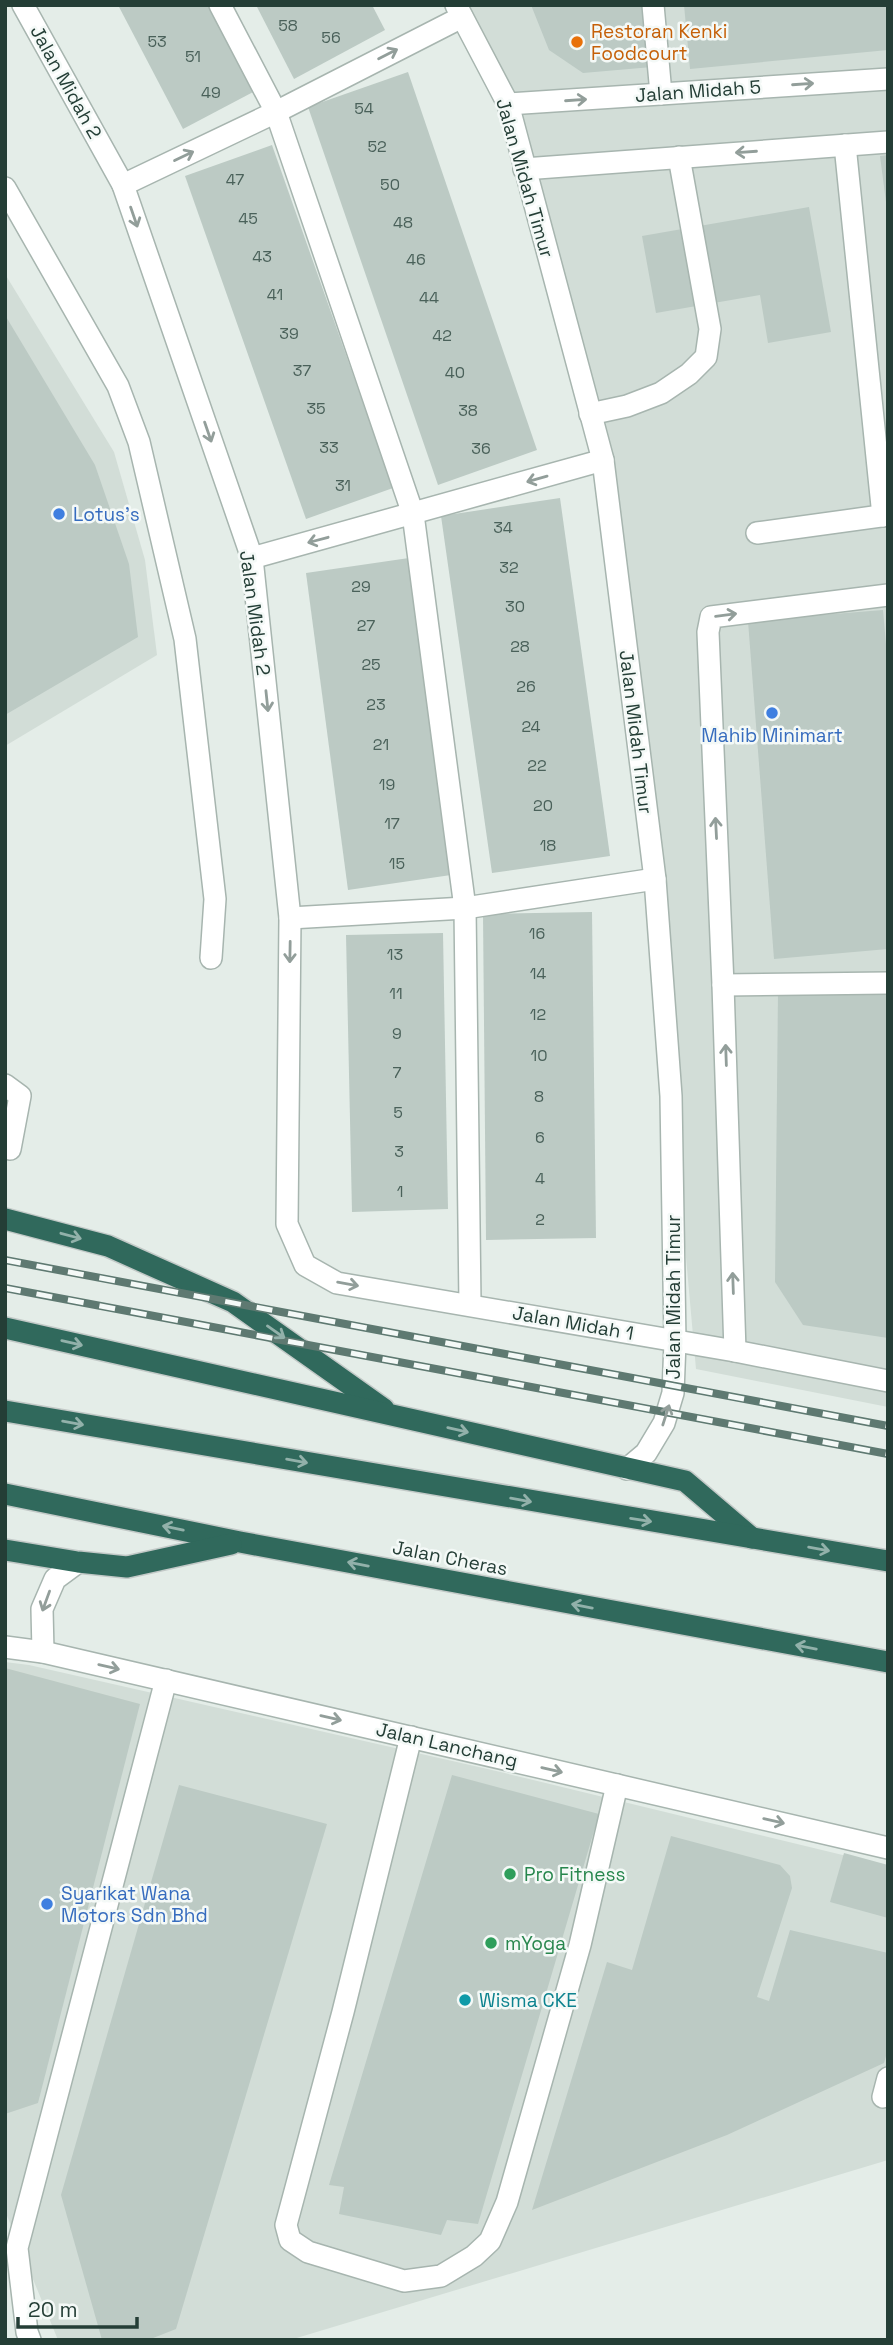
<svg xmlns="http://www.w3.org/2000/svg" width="893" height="2345" viewBox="0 0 893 2345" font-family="'Space Grotesk',sans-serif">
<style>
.built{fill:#d2ddd7}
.building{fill:#bccac4}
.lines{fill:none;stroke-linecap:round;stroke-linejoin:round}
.minor-casing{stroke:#a7b5af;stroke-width:24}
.highway-casing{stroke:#c2c9c7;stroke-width:24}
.minor{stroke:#fff;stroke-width:21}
.highway{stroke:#30695c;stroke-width:21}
.rail-casing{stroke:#5e7971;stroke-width:8}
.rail{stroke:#f4f9f7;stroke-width:5;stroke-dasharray:16;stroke-linecap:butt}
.oneway{stroke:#929e9a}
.oneway2{stroke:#92b1aa}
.food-dot{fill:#e8710a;stroke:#f4f9f7;stroke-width:2.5}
.shop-dot{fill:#3f7fe0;stroke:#f4f9f7;stroke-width:2.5}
.leisure-dot{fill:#2e9e5b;stroke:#f4f9f7;stroke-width:2.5}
.culture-dot{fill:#0f9aa8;stroke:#f4f9f7;stroke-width:2.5}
.labels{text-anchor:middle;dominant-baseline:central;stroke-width:5;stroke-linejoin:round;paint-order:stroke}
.number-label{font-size:16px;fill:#4a615a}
.food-label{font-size:19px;fill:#c56008;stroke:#f4f9f7;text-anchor:start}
.street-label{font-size:19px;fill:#243e36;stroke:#f4f9f7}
.shop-label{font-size:19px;fill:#366cbe;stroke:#f4f9f7;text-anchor:start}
.leisure-label{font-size:19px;fill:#27864d;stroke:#f4f9f7;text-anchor:start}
.culture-label{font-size:19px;fill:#0d838f;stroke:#f4f9f7;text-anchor:start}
</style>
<rect width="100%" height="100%" fill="#e4ede8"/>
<g class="built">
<path d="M464,5H888V1407L696,1369L616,473Z"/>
<path d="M5,274L114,452L145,560L157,655L5,746Z"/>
<path d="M5,1662L29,1665L492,1770L888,1866V2160L290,2340H58L5,2211Z"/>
</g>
<g class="building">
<path d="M118,5H215L259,89L183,129Z"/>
<path d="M256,5H372L385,30L294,79Z"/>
<path d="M531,5H648L652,67L583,73L549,50Z"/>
<path d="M684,5H888V50L690,69Z"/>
<path d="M408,72L537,450L438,485L308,107Z"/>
<path d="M272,145L393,488L306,519L185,176Z"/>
<path d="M888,155V202H886L880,156Z"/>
<path d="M809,207L831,332L768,343L760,295L656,313L642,236Z"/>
<path d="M5,315L95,465L129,564L138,637L5,715Z"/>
<path d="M560,498L610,856L492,873L441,516Z"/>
<path d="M409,558L451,875L348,890L306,573Z"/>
<path d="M883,610L888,667V949L774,959L748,621Z"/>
<path d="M592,912L596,1238L486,1240L483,914Z"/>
<path d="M443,933L448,1209L352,1212L346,935Z"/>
<path d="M778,991L888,992V1338L803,1325L775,1282Z"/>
<path d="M5,1668L140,1704L38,2103L5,2114Z"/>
<path d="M452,1775L599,1814L478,2224L447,2220L441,2235L339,2214L344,2187L329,2185Z"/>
<path d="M179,1785L327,1824L176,2329L148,2340H102L61,2195Z"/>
<path d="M671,1836L780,1865L790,1876L792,1888L757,1997L769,2001L790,1930L888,1953V2049L884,2063L727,2135L532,2210L607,1962L632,1970Z"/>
<path d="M844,1853L888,1865V1918L830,1902Z"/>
</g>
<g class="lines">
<defs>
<g id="minor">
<path d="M23,5L123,185L252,558L290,918L287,1224L305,1265L337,1283L735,1351L888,1381"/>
<path d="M220,5L276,112L413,514L465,908L470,1304"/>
<path d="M456,5L508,104L603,460L655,879L671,1096L675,1342L673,1393L664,1423L646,1453L627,1469"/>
<path d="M653,5L661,94"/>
<path d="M508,104L888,79"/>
<path d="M845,145L883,516"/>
<path d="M524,169L888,142"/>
<path d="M123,185L276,112L462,17"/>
<path d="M5,188L118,386L139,442L185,639L215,899L211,958"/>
<path d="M590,414L627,406L661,393L689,374L706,357L710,329L679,157"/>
<path d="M757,533L888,515"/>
<path d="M252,558L603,460"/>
<path d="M290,918L465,908L655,879"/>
<path d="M723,985L888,983"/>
<path d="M5,1085L20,1096L10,1149L5,1148"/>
<path d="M735,1351L723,985L708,632L711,617L888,595"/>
<path d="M5,1647L43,1652L888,1848"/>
<path d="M43,1652L42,1609L55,1579L78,1562"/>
<path d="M411,1737L343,2012L286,2225L290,2240L308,2252L404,2281L441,2276L474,2256L490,2241L507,2202L580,1945L617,1785"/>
<path d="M883,2097L888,2078"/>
<path d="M30,2340L27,2332L17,2248L166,1680"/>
</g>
<g id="highway">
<path d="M5,1219L108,1246L233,1302L384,1409"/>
<path d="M5,1328L685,1481L752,1538"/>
<path d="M5,1411L888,1561"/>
<path d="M5,1494L240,1542L888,1662"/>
<path d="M5,1550L78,1562L127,1567L231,1544"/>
</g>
</defs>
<use href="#minor" class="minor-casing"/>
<use href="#highway" class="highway-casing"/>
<use href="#minor" class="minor"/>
<use href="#highway" class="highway"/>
<defs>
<g id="rail">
<path d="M5,1260L888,1426"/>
<path d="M5,1288L888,1454"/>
</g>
</defs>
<use href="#rail" class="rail-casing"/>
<use href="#rail" class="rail"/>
</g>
<defs><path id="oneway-shaft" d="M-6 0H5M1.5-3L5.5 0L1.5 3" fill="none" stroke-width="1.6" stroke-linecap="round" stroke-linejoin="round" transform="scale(1.75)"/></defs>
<g class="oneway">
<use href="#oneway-shaft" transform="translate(388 54) rotate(-27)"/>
<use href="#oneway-shaft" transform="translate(803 84) rotate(-4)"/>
<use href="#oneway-shaft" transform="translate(576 100) rotate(-4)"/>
<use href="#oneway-shaft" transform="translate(746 152) rotate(176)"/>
<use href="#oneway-shaft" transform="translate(184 156) rotate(-26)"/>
<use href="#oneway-shaft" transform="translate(134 217) rotate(71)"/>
<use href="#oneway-shaft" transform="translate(208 432) rotate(71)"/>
<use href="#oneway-shaft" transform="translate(537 479) rotate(164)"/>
<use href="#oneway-shaft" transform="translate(318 540) rotate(165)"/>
<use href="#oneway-shaft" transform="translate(726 615) rotate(-7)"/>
<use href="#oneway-shaft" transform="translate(267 701) rotate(84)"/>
<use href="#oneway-shaft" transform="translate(716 828) rotate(-93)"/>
<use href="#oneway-shaft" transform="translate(290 952) rotate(91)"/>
<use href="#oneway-shaft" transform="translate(726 1055) rotate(-92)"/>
<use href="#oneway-shaft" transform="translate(733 1283) rotate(-92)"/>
<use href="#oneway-shaft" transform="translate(348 1284) rotate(10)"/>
<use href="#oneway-shaft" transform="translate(666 1415) rotate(-72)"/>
<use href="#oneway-shaft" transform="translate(46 1601) rotate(110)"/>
<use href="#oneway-shaft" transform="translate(109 1667) rotate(13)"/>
<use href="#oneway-shaft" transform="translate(331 1718) rotate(13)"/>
<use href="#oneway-shaft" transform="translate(552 1770) rotate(13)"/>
<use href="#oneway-shaft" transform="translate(774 1821) rotate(13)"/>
</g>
<g class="oneway2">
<use href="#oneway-shaft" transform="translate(71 1236) rotate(15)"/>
<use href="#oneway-shaft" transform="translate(276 1332) rotate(35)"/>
<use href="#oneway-shaft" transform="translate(72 1343) rotate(13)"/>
<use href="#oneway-shaft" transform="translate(73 1423) rotate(10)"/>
<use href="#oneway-shaft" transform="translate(458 1430) rotate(13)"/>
<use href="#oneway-shaft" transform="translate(297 1461) rotate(10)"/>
<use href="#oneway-shaft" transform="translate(521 1500) rotate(10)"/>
<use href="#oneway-shaft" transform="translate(641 1520) rotate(9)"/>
<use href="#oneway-shaft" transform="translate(173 1528) rotate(-168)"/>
<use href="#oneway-shaft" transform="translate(819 1549) rotate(10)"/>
<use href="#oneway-shaft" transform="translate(358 1564) rotate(-169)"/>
<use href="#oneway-shaft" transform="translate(582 1606) rotate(-169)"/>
<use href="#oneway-shaft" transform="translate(806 1647) rotate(-169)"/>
</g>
<circle class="food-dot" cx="577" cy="42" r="7"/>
<g class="shop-dot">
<circle cx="59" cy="514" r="7"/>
<circle cx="772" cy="713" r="7"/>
<circle cx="47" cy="1904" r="7"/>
</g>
<g class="leisure-dot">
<circle cx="510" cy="1874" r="7"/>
<circle cx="491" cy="1943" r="7"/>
</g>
<circle class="culture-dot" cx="465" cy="2000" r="7"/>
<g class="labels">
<g class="number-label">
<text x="288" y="25">58</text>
<text x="331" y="37">56</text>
<text x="157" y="41">53</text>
<text x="193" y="56">51</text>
<text x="211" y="92">49</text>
<text x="364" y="108">54</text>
<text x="377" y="146">52</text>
<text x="235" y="179">47</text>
<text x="390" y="184">50</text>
<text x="248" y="218">45</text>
<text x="403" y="222">48</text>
<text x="262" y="256">43</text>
<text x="416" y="259">46</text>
<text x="275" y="294">41</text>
<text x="429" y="297">44</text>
<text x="289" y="333">39</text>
<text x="442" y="335">42</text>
<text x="302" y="370">37</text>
<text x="455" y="372">40</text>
<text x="316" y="408">35</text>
<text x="468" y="410">38</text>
<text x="329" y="447">33</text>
<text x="481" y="448">36</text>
<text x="343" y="485">31</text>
<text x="503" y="527">34</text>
<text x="509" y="567">32</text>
<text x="361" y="586">29</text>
<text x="515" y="606">30</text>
<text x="366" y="625">27</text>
<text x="520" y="646">28</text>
<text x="371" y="664">25</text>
<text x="526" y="686">26</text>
<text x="376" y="704">23</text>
<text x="531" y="726">24</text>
<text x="381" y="744">21</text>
<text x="537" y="765">22</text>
<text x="387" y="784">19</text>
<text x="543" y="805">20</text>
<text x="392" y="823">17</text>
<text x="548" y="845">18</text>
<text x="397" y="863">15</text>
<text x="537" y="933">16</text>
<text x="395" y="954">13</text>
<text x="538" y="973">14</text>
<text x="396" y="993">11</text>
<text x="538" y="1014">12</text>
<text x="397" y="1033">9</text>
<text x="539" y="1055">10</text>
<text x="397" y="1072">7</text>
<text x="539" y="1096">8</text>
<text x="398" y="1112">5</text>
<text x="540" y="1137">6</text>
<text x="399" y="1151">3</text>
<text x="540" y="1178">4</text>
<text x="400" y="1191">1</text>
<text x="540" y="1219">2</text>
</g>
<g class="food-label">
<text x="591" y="31">Restoran Kenki<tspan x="591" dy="22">Foodcourt</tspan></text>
</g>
<g class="street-label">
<text transform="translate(66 82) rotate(61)">Jalan Midah 2</text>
<text transform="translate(698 91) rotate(-4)">Jalan Midah 5</text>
<text transform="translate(525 178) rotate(74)">Jalan Midah Timur</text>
<text transform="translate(255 613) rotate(82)">Jalan Midah 2</text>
<text transform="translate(636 732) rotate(83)">Jalan Midah Timur</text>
<text transform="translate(673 1297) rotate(-90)">Jalan Midah Timur</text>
<text transform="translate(573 1323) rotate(10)">Jalan Midah 1</text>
<text transform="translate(450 1558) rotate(11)">Jalan Cheras</text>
<text transform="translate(447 1745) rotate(13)">Jalan Lanchang</text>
</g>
<g class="shop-label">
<text x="73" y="514">Lotus's</text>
<text x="772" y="735" text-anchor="middle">Mahib Minimart</text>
<text x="61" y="1893">Syarikat Wana<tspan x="61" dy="22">Motors Sdn Bhd</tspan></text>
</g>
<g class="leisure-label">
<text x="524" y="1874">Pro Fitness</text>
<text x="505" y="1943">mYoga</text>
</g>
<g class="culture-label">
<text x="479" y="2000">Wisma CKE</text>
</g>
</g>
<rect width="893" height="2345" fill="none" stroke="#243e36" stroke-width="14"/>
<path d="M18 2317v10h119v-10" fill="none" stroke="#243e36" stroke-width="3.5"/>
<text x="28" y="2317" font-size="21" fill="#243e36" stroke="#f4f9f7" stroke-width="5" paint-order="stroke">20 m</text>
</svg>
